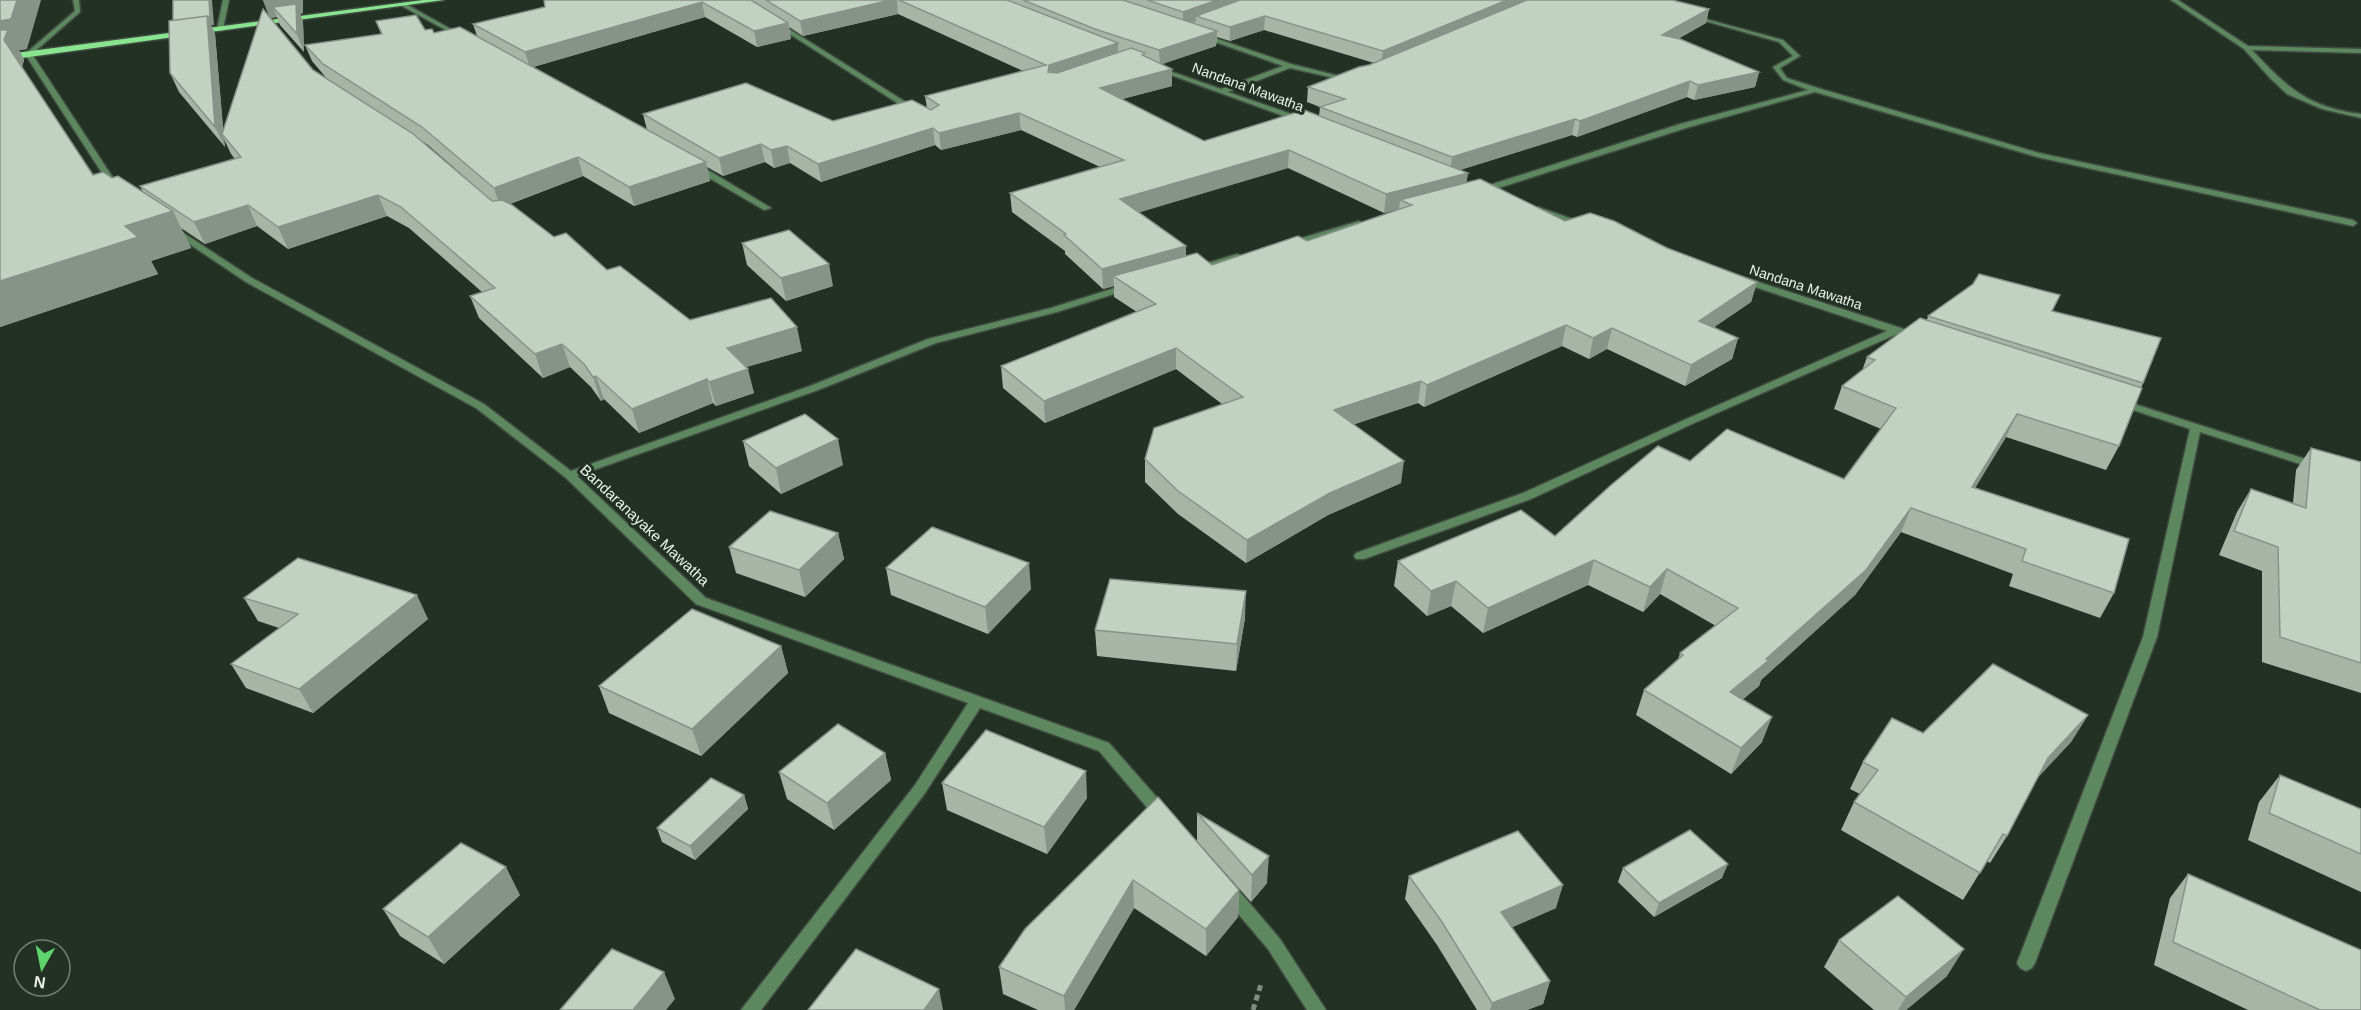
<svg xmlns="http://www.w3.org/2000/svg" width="2361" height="1010" viewBox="0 0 2361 1010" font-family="Helvetica,sans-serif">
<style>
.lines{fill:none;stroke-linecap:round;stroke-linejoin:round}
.minor-casing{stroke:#3f4b40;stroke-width:3}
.primary-casing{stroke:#3f4b40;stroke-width:3}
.path{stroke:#808b81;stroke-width:5;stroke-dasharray:6 4;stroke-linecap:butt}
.minor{fill:#5d885f;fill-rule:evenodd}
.primary{fill:#88e48f;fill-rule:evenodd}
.wall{fill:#a7b5a7;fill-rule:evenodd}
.shaded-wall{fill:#889388}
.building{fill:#c2d2c2;stroke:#889388;stroke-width:1.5}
.labels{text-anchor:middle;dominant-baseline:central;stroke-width:6;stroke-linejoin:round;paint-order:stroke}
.far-street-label{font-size:14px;fill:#ebf3eb;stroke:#233024}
.street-label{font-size:15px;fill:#ebf3eb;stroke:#233024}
</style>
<rect width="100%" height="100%" fill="#233024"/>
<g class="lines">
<defs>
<g id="minor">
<path d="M73,0H79L80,12L32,54L119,187L115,189L111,187L25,54L75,11Z"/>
<path d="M223,0H229L223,29L220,31L217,29Z"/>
<path d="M2171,0H2178L2248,46L2361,49V53L2252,50C2288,88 2307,107 2361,114V118L2322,109L2287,94L2270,78L2244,49Z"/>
<path d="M402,4H406L465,37L460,38L402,6Z"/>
<path d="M1691,15L1783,40L1800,56L1780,68L1787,78L1818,88L2039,153L2353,220L2357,223L2353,226L2037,157L1815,92L1686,128L1483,193H1477V189L1680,124L1808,90L1783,80L1773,67L1793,56L1779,42L1691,17Z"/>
<path d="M774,22H778L920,111L913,113L774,24Z"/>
<path d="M1203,34L1291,64L1351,79L1347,81L1290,68L1228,92L1303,118L1304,120L1300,122L1157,70V68H1161L1221,89L1283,66L1201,37V35Z"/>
<path d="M692,164H698L771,208L764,210L692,168Z"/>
<path d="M1538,207L1584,223L1585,225L1578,227L1535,212V208Z"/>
<path d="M1359,221L1363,224L1362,226L1289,246L1285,243Z"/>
<path d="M173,226L252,278L484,404L571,471L810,386L928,339L1051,308L1124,285H1130V289L1057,312L936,343L818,390L577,476L706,598L1109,743L1168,810L1170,814L1168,818L1162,820L1156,818L1099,751L980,708L925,793L761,1010H741L915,785L968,703L696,604L565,477L476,408L246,282L170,231V227Z"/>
<path d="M1237,254L1240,255V259L1196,271L1191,268Z"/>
<path d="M1743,277L1901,328L1919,336L1914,339L1897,334L1692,424L1531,499L1364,559H1356L1354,556L1356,553L1523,493L1684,420L1887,331L1740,282V278Z"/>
<path d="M2119,399L2321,464L2323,466L2317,469L2313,468L2200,432L2157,637L2035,963L2032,968L2026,971L2020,968L2017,963L2143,637L2190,429L2115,404L2114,402Z"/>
<path d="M1229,884L1235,886L1280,939L1326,1010H1307L1268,949L1223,896L1221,891L1223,886Z"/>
</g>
<path id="primary" d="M423,0H444L0,61V55Z"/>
</defs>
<use href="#minor" class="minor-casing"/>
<use href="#primary" class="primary-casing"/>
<path class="path" d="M1253,1010L1261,984"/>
<use href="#minor" class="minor"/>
<use href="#primary" class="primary"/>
</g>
<g class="wall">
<path d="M0,0L27,49L19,50L24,60L22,67L93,175L112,178L143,192L140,186L235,159L231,154L224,139L225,147L179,92L170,73L169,21L214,25H211L215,34L223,130L313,70L328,80L312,61L305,45L381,34L376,21L425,30L434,33L477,36L473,24L545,7L544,0H1672L1709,9L1706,23L1678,39L1759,72L1755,87L1694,100L1687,97L1577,137L1572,135L1460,170L1468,173L1466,183L1565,221L1667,248L1757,282L1751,302L1714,327L1738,338L1732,359L1685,386L1607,349L1589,359L1562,346L1424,407L1418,403L1354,424L1401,483L1328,515L1246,563L1178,514L1145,482V459L1222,404L1176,369L1045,423L1003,388L1001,366L1137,312L1114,297V286L1103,289L1065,254V251L1012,212L1010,193L1100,167L1021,130L941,150L935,145L821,182L790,163L774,168L765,162L723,176L707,167L710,181L634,206L583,176L510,204L554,237L607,270L690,320L802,351L746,367L754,393L716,406L713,403L639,433L604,399L601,401L591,387L570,367L543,378L479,318L470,296L482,292L409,228L387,216L288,249L257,226L205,244L181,228L191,248L151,261L158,274L0,327ZM898,14L1023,71L925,96L927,108L833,121L643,114L647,130L533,67L705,17L757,47L791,39L789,27L803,36ZM1264,30L1374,63L1308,87L1307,102L1320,107L1319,116L1204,141L1122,99L1172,86L1161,64L1216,46L1217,37L1230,41ZM422,141L428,145L492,201ZM1288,168L1384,213L1399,209V210L1307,241L1212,265L1186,256V246L1139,212Z"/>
<path d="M263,0H303V13L300,14L303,22L304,52L280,25L277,17L270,18Z"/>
<path d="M742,243L833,286L786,301L747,265Z"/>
<path d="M2053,311L2143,383L2119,446L2106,470L2006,437L1975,488L2114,593L2100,618L2009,586L2013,574L1901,532L1855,595L1761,680L1759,686L1742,699L1762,742L1731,774L1636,715L1644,690L1678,660L1680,653L1716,626L1660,594L1643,612L1588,585L1483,633L1451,606L1427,616L1394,586L1398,561L1555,536L1690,461L1844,479L1881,429L1834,409L1842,386L1862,371L1867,357L1927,320L1928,316Z"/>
<path d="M743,441L843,465L781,494L749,466Z"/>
<path d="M2311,448L2361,462V693L2262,662V571L2219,555L2237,512L2251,489L2293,503L2296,470Z"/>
<path d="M838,533L844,559L805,597L736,573L729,547Z"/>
<path d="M886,568L1031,589L988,634L891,595Z"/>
<path d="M244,598L428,619L313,713L246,688L231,664L279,628L258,621Z"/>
<path d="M1245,618L1236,671L1097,656L1095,630Z"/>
<path d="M781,646L788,673L701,756L609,713L599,686Z"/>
<path d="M2088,715L2071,742L2036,779L2007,836L1990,863L1987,861L1963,900L1841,830L1854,802L1860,794L1850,789L1863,762L1923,733Z"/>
<path d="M885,753L891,780L834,830L787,799L779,772Z"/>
<path d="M2280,775L2361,809V807V892L2248,840L2259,802Z"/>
<path d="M942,783L1087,798L1047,854L947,810Z"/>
<path d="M744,795L748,809L695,860L662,842L657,828Z"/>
<path d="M1158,797L1239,890L1238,917L1206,956L1134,908L1074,1010H1038L1003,994L999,967Z"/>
<path d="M1197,813L1267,883L1251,902L1197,841Z"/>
<path d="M1623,868L1722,878L1654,917L1618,882Z"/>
<path d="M2188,874L2361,1010H2248L2154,965L2170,898Z"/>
<path d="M1409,876L1556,908L1512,927L1550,981L1543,1004L1527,1010H1477L1437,945L1405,899Z"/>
<path d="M520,895L444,964L400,936L383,909Z"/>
<path d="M1839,940L1947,976L1906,1010H1874L1824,967Z"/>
</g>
<g class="shaded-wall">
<path d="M17,0H41L27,49L19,50L24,60L21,71L0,53V21Z"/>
<path d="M209,0H212L214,25H211L215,34L224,137L222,134L224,139L225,147L215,127L177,30Z"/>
<path d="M263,0H303V13L300,14L303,22L304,52L297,34L273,7L277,17L270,18Z"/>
<path d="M891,0H897L898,14L803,36L800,21Z"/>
<path d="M1217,0H1254L1196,16V21L1183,26V12Z"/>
<path d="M1507,0H1537L1381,65L1383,51Z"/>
<path d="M702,2L705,17L530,68L525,52Z"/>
<path d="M1709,9L1706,23L1659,49L1662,35Z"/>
<path d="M1265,16L1264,30L1230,41V27Z"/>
<path d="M788,23L791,39L757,47L754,31Z"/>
<path d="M1217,31L1216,46L1160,65L1159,50Z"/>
<path d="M1118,43V59L1050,81L1048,72L1049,65Z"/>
<path d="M1172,69V86L1100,105V88Z"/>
<path d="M1759,72L1755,87L1694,100L1698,85Z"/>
<path d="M1690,81L1687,97L1577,137L1580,121Z"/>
<path d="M1019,113L1021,130L941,150L939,133Z"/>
<path d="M1575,119L1572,135L1450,173L1452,157Z"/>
<path d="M933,128L935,145L821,182L818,164Z"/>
<path d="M761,144L765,162L723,176L719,158Z"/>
<path d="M787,146L790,163L774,168L771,150Z"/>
<path d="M1289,150L1288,168L1121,218L1120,199Z"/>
<path d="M578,157L583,176L500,207L494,188Z"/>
<path d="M706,162L710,181L634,206L629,187Z"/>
<path d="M1468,173L1465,191L1400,200L1399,209L1384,213L1386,194Z"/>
<path d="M378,195L387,216L288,249L278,227Z"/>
<path d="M248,205L257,226L205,244L194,222Z"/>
<path d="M173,211L191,248L151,261L158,274L0,327V281L125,226Z"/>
<path d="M1186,246V266L1113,276L1114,286L1103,289L1102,269Z"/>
<path d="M829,264L833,286L786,301L781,278Z"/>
<path d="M1757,282L1751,302L1694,341L1699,321Z"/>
<path d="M1566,325L1562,346L1424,407L1427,385Z"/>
<path d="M797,327L802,351L733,371L727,348Z"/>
<path d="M1612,328L1607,349L1589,359L1593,338Z"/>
<path d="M1738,338L1732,359L1685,386L1691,365Z"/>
<path d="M562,344L570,367L543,378L535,354Z"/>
<path d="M1176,348V369L1045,423L1044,401Z"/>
<path d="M748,369L754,393L716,406L709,382Z"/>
<path d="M596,376L604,399L601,401L593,377Z"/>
<path d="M707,379L713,403L639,433L632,409Z"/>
<path d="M1421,381L1418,403L1332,432L1334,410Z"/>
<path d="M2017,414L2006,437L1961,511L1972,487Z"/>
<path d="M838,439L843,465L781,494L776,468Z"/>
<path d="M1404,461L1401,483L1328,515L1246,563L1247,540L1330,493Z"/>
<path d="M1911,508L1901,532L1855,595L1761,680L1759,686L1721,718L1730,692L1766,659Z"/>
<path d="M838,533L844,559L805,597L799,570Z"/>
<path d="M1594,560L1588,585L1483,633L1488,608Z"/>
<path d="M1029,563L1031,589L988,634L985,607Z"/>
<path d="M1667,569L1660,594L1643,612L1650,587Z"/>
<path d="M1456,581L1451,606L1427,616L1431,591Z"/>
<path d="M1246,591L1245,618L1236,671L1237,644Z"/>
<path d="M417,595L428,619L313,713L299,689Z"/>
<path d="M781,646L788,673L701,756L692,729Z"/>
<path d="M2088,715L2071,742L2031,785L2048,758Z"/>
<path d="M1772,717L1762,742L1731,774L1741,748Z"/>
<path d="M885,753L891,780L834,830L827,803Z"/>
<path d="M1086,771L1087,798L1047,854L1044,827Z"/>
<path d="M744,795L748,809L695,860L690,846Z"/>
<path d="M1269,856L1267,883L1251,902L1252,875Z"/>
<path d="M1728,864L1722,878L1654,917L1659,903Z"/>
<path d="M506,867L520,895L444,964L428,937Z"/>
<path d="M1133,880L1134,908L1074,1010H1065L1064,996Z"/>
<path d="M1563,885L1556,908L1495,935L1501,912Z"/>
<path d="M1239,890L1238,917L1206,956V929Z"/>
<path d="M1964,949L1947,976L1906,1010H1898L1906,997Z"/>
<path d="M664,972L675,999L666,1010H633Z"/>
<path d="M1550,981L1543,1004L1527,1010H1490L1492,1003Z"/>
<path d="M939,989L943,1010H924Z"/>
</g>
<g class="building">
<path d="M0,0H17L11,19L0,21Z"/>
<path d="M173,0H209L210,16L173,21Z"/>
<path d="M544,0H751L788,23L754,31L702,2L525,52L473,24L545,7Z"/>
<path d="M766,0H891L800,21Z"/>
<path d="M899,0H1007L1118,43L1049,65L1048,72L1057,73L1131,48L1145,53L1142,55L1172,69L1100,88L1204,141L1304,110L1468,173L1386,194L1289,150L1120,199L1186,246L1102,269L1064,235L1066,234L1010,193L1124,160L1019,113L939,133L933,128L818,164L787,146L771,150L761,144L719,158L643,114L746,83L833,121L912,100L931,110L939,105L925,96L1046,65Z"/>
<path d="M1023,0H1123L1217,31L1159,50L1095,29Z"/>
<path d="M1147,0H1217L1183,12Z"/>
<path d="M1240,0H1507L1383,51L1265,16L1230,27L1196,16Z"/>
<path d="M1527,0H1672L1709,9L1662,35L1680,39L1759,72L1698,85L1690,81L1580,121L1575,119L1452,157L1320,107L1345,99L1308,87L1359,67L1369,65Z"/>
<path d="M296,4L297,34L273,7Z"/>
<path d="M263,9L313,70L412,133L492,201L502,200L512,205L554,237L566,233L607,270L620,266L690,320L771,298L797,327L727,348L748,369L709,382L707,379L632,409L596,376L593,377L584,364L562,344L535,354L470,296L495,288L401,207L378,195L278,227L248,205L194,222L140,186L241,157L222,134Z"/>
<path d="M416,15L425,30L432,29L434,33L460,27L706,162L629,187L578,157L494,188L422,127L323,64L305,45L382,34L376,21Z"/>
<path d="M207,16L215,127L170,73L169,21Z"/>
<path d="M0,30H8L4,40L93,175L103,172L112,178L118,176L173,211L125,226L138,237L0,281Z"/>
<path d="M1480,179L1565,221L1590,213L1614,221L1667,248L1757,282L1699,321L1738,338L1691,365L1612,328L1593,338L1566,325L1427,385L1421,381L1334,410L1404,461L1330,493L1247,540L1178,491L1145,459L1154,428L1243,397L1176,348L1044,401L1001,366L1156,304L1113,276L1197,253L1212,265L1298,236L1307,241L1412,205L1400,200Z"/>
<path d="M789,230L829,264L781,278L742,243Z"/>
<path d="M1979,274L2060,295L2052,311L2161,338L2143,383L1928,316L1973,284Z"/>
<path d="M1920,318L2142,388L2119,446L2017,414L1972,487L2129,539L2114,593L2022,561L2026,549L1911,508L1866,570L1766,659L1769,660L1730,692L1772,717L1741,748L1644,690L1683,655L1680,653L1738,608L1667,569L1650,587L1594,560L1488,608L1456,581L1431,591L1398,561L1521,510L1555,536L1610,486L1658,446L1690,461L1727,429L1844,479L1896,408L1842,386L1875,360L1867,357Z"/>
<path d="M805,414L838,439L776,468L743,441Z"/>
<path d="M2311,448L2361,462V663L2280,637L2278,547L2234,531L2251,489L2306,508Z"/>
<path d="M770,511L838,533L799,570L729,547Z"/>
<path d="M932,527L1029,563L985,607L886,568Z"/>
<path d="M298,558L417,595L299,689L231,664L298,614L244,598Z"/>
<path d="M1110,579L1246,591L1237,644L1095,630Z"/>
<path d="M692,609L781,646L692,729L599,686Z"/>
<path d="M1993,664L2088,715L2048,758L2007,836L2003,834L1980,873L1854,802L1878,770L1863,762L1892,718L1923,733Z"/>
<path d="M838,724L885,753L827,803L779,772Z"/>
<path d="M986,730L1086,771L1044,827L942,783Z"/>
<path d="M2280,775L2361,809V854L2269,813Z"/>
<path d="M711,778L744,795L690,846L657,828Z"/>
<path d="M1158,797L1239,890L1206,929L1133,880L1064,996L999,967L1025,929Z"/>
<path d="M1197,813L1269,856L1252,875Z"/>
<path d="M1690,830L1728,864L1659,903L1623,868Z"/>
<path d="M1518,831L1563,885L1501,912L1550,981L1492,1003L1442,922L1409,876Z"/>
<path d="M461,843L506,867L428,937L383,909Z"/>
<path d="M2188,874L2361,950V1010H2320L2173,942Z"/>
<path d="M1898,896L1964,949L1906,997L1839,940Z"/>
<path d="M612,949L664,972L633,1010H560Z"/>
<path d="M856,949L939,989L924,1010H808Z"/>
</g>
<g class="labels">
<g class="far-street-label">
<text transform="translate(1248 87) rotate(20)">Nandana Mawatha</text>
<text transform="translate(1806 287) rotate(18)">Nandana Mawatha</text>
</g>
<g class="street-label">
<text transform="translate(645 525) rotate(43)">Bandaranayake Mawatha</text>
</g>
</g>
<g transform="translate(42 968) rotate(189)"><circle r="28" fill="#233024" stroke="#737e74" stroke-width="1.5"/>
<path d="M0-4.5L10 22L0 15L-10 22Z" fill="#5ed56c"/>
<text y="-9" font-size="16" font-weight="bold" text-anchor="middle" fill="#ebf3eb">N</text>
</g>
</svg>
